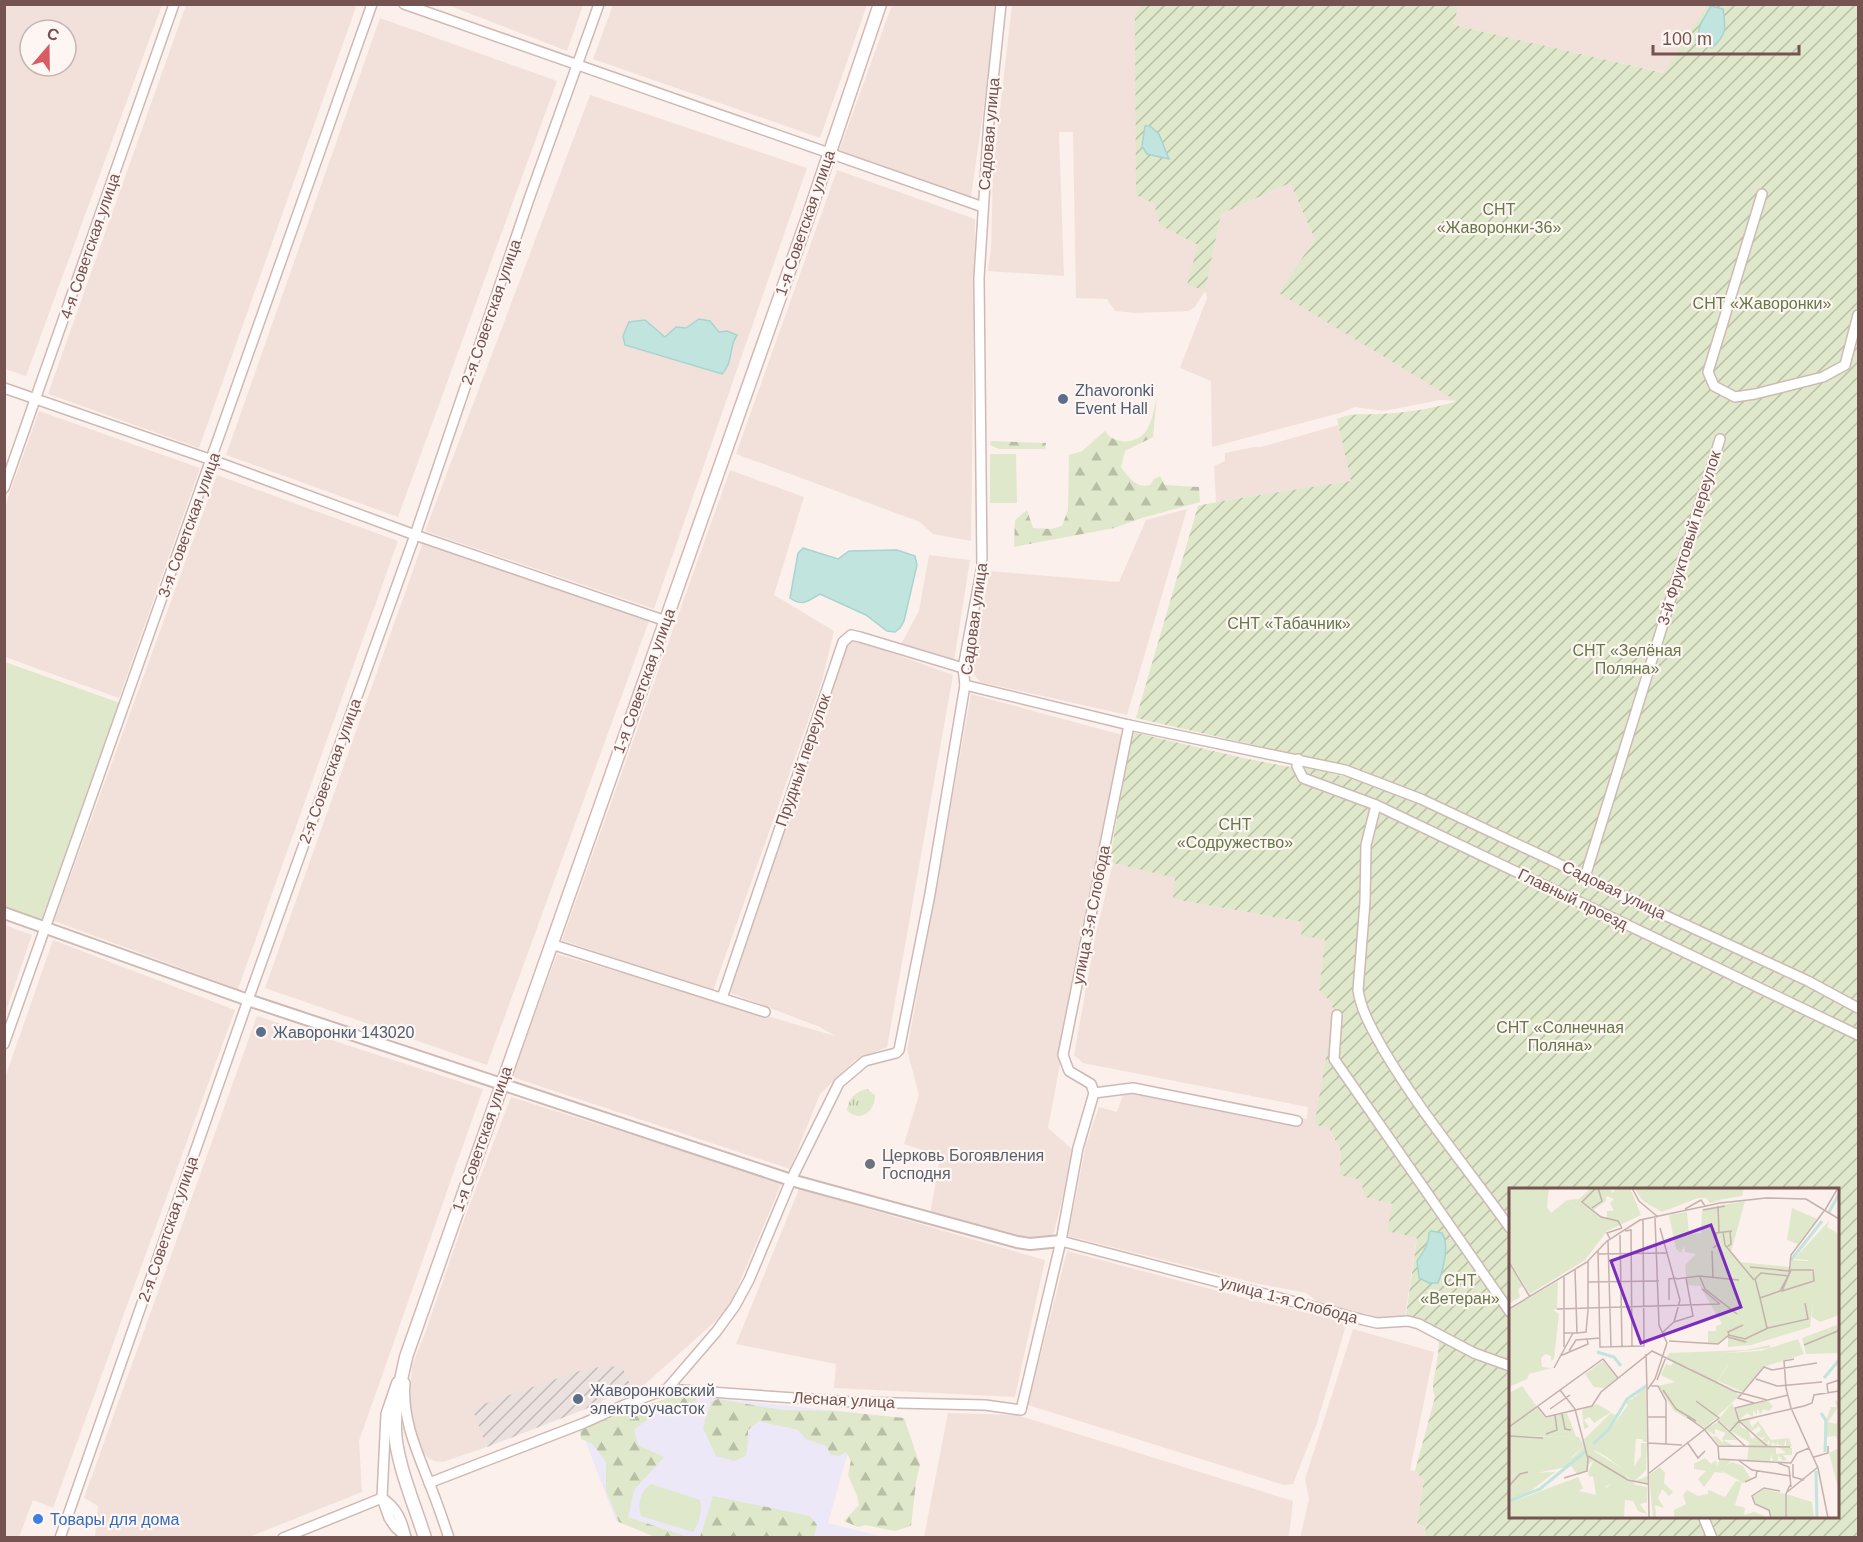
<svg xmlns="http://www.w3.org/2000/svg" width="1863" height="1542" viewBox="0 0 1863 1542" font-family="Arial,sans-serif">
<style>
.residential{fill:#f2e1da;fill-rule:evenodd}
.industrial{fill:url(#industrial-furrows)}
.education{fill:#ede8f8}
.grass{fill:url(#grass-tufts)}
.forest{fill:url(#forest-firs)}
.park{fill:#dfe8ca}
.garden{fill:url(#garden-furrows);fill-rule:evenodd}
.water{fill:#c1e4df;stroke:#a8d4cf;stroke-width:1.5}
.lines{fill:none;stroke-linecap:round;stroke-linejoin:round}
.minor-casing{stroke:#cfb9b4;stroke-width:12}
.tertiary-casing{stroke:#cfb9b4;stroke-width:14}
.secondary-casing{stroke:#d4b9b4;stroke-width:15}
.minor{stroke:#fff;stroke-width:9}
.tertiary{stroke:#fff;stroke-width:10}
.secondary{stroke:#fff;stroke-width:12}
.service-dot{fill:#5c6f8a;stroke:#fef6f2;stroke-width:2}
.worship-dot{fill:#6b7280;stroke:#fef6f2;stroke-width:2}
.shop-dot{fill:#3f7fe0;stroke:#fef6f2;stroke-width:2}
.labels{text-anchor:middle;dominant-baseline:central;stroke-width:4.5;stroke-linejoin:round;paint-order:stroke}
.street-label{font-size:16px;fill:#745350;stroke:#fef6f2}
.park-label{font-size:16px;fill:#657849;stroke:#fef6f2}
.service-label{font-size:16px;fill:#4e5e75;stroke:#fef6f2;text-anchor:start}
.worship-label{font-size:16px;fill:#5b616d;stroke:#fef6f2;text-anchor:start}
.shop-label{font-size:16px;fill:#366cbe;stroke:#fef6f2;text-anchor:start}
.inset-river{fill:none;stroke:#c1e4df;stroke-width:3}
.inset-road{fill:none;stroke:#c5b1ad;stroke-width:1.5}
.view{fill:#7b2cbf;fill-opacity:0.15;stroke:#7b2cbf;stroke-width:3}
.inset-edge{fill:none;stroke:#745350;stroke-width:3}
</style>
<defs>
<pattern id="industrial-furrows" width="10" height="10" patternUnits="userSpaceOnUse" patternTransform="scale(1.5)"><rect width="10" height="10" fill="#ebe2e0"/><path d="M-1 1l2-2M0 10L10 0M9 11l2-2" fill="none" stroke="#c3bab8"/></pattern>
<pattern id="grass-tufts" width="24" height="20" patternUnits="userSpaceOnUse" patternTransform="scale(1.5)"><rect width="24" height="20" fill="#dfe8ca"/><path d="M3 7l-1-3M5 7V3M7 7l1-3M15 17l-1-3M17 17v-4M19 17l1-3" fill="none" stroke="#b9bfa6"/></pattern>
<pattern id="forest-firs" width="22" height="20" patternUnits="userSpaceOnUse" patternTransform="scale(1.5)"><rect width="22" height="20" fill="#dfe8ca"/><path d="M5 1l3.5 6h-7zM16 11l3.5 6h-7z" fill="#b9bfa6"/></pattern>
<pattern id="garden-furrows" width="10" height="10" patternUnits="userSpaceOnUse" patternTransform="scale(1.5)"><rect width="10" height="10" fill="#dfe8ca"/><path d="M-1 1l2-2M0 10L10 0M9 11l2-2" fill="none" stroke="#b9bfa6"/></pattern>
</defs>
<rect width="100%" height="100%" fill="#fbf0eb"/>
<g class="residential">
<path d="M5,4L162,5L26,376L5,369ZM30,30H66V66H30Z"/>
<path d="M348,4L356,7L199,448L48,394L186,5Z"/>
<path d="M448,5H583L567,51Z"/>
<path d="M613,5V4L867,5L820,138L593,59Z"/>
<path d="M892,5H995L990,64L971,197L839,151Z"/>
<path d="M1012,5H1139L1136,195L1154,204L1161,225L1198,245L1205,289L1221,214L1290,183L1315,239L1280,293L1458,401L1440,400L1384,411L1355,407L1340,413L1212,447L1211,381L1180,368L1207,298L1205,291L1195,307L1189,311L1135,313L1115,311L1107,299L1076,298L1073,132H1059L1064,276L988,271L991,249L993,171Z"/>
<path d="M1458,5H1707L1665,73L1454,25Z"/>
<path d="M380,18L557,81L398,517L226,455Z"/>
<path d="M590,95L807,168L654,609L425,531Z"/>
<path d="M837,170L975,219L971,541L933,534L920,522L736,454Z"/>
<path d="M39,411L200,468L119,698L5,657V506Z"/>
<path d="M1338,425L1352,481L1216,502L1214,466L1225,461V453L1254,447H1261Z"/>
<path d="M730,470L804,497L774,595L834,631L822,681L713,991L562,940Z"/>
<path d="M217,475L398,541L238,989L54,921Z"/>
<path d="M1187,509L1127,715L980,682L969,668L990,571L1119,582L1146,520Z"/>
<path d="M423,542L649,621L487,1065L265,988Z"/>
<path d="M929,555L970,560L954,661L901,644L919,611Z"/>
<path d="M856,640L953,675L887,1047L855,1060L820,1094L790,1169L512,1077L557,954L835,1036L820,1027L728,992L846,646Z"/>
<path d="M971,694L1122,735L1048,1128L1074,1151L1053,1236L1047,1239H1027L930,1215L940,1156L904,1144L919,1095L907,1050Z"/>
<path d="M1113,863L1176,878L1173,899L1303,922L1325,939L1319,990L1331,1002L1334,1013L1317,1125L1329,1128L1341,1153L1339,1175L1361,1180L1364,1197L1393,1204L1417,1237L1405,1316L1377,1317L1318,1302L1306,1293L1259,1284L1068,1236L1086,1144L1099,1107L1117,1112L1124,1092L1307,1119L1308,1107L1083,1063L1074,1055L1096,933Z"/>
<path d="M5,925L32,935L5,1014Z"/>
<path d="M53,940L235,1010L53,1508L33,1500L19,1537H5V1078Z"/>
<path d="M257,1016L483,1089L359,1441L362,1492L249,1537H95L98,1506L84,1498Z"/>
<path d="M511,1097L782,1182L728,1310L634,1394L622,1366L473,1408L487,1447L443,1462L434,1461L428,1458L421,1450L416,1435L410,1402L412,1365L424,1336L465,1217Z"/>
<path d="M799,1189L1045,1260L1015,1397L834,1388L836,1364L736,1344Z"/>
<path d="M1067,1251L1256,1301L1347,1322L1317,1423L1293,1484L1284,1485L1028,1405Z"/>
<path d="M1353,1329L1434,1352L1410,1470L1415,1471L1424,1480L1417,1524L1426,1527L1424,1537L1300,1538L1309,1499L1305,1479Z"/>
<path d="M948,1413L1017,1415L1293,1501L1289,1537H924Z"/>
</g>
<path class="industrial" d="M622,1366L632,1389L601,1401V1403L487,1447L472,1408L588,1368Z"/>
<path class="education" d="M693,1396L859,1413L828,1523L884,1537H656L616,1521L582,1432Z"/>
<path class="grass" d="M867,1089L875,1095C876,1111 859,1124 847,1110C849,1098 855,1092 867,1089Z"/>
<g class="forest">
<path d="M1157,395L1153,437L1125,451L1121,467C1128,477 1137,489 1150,485L1154,479L1160,476L1165,485L1199,487L1200,502L1142,518L1114,528L1014,547L1015,520L1027,510L1033,528L1051,529L1062,526L1068,510L1069,455L1082,451L1105,431C1114,445 1136,445 1146,431C1152,424 1155,404 1157,395Z"/>
<path d="M991,441L1046,443L1045,449H999L990,445Z"/>
<path d="M676,1395L698,1396L695,1402L666,1405L634,1430L638,1445L664,1457L634,1490L628,1517L688,1537H655L619,1522L606,1491V1462L592,1443L581,1439L580,1429Z"/>
<path d="M718,1399L782,1410L836,1411L904,1418L920,1465L916,1482L911,1526L895,1531L865,1525L858,1527L844,1521L859,1505L857,1496L848,1475L851,1460L846,1452L839,1456L831,1455L826,1446L806,1439L798,1430L759,1421L748,1430V1442L746,1456L734,1461L716,1456L703,1428L711,1402Z"/>
<path d="M713,1496L810,1516L817,1525L814,1537H700Z"/>
</g>
<g class="park">
<path d="M990,454H1016L1017,503H990Z"/>
<path d="M5,662L120,703L43,921L5,907Z"/>
<path d="M651,1484L700,1500C702,1513 700,1521 693,1532L641,1516C637,1504 640,1492 651,1484Z"/>
</g>
<path class="garden" d="M1139,5H1458L1454,25L1664,73L1707,5H1858V1537H1424L1426,1527L1417,1524L1424,1480L1415,1471L1435,1397C1430,1386 1436,1373 1437,1362C1438,1353 1439,1344 1439,1336L1405,1322L1417,1238L1387,1231L1393,1204L1364,1197L1361,1180L1339,1175L1341,1152L1329,1128L1316,1125L1315,1121L1334,1013L1331,1002L1319,990L1325,939L1301,936L1303,922L1173,899L1175,878L1113,863L1110,858L1132,732L1248,759L1290,767L1304,766L1341,776L1365,777L1346,766L1136,718L1198,506L1216,502L1351,481L1337,419C1353,412 1361,415 1378,414C1404,413 1433,409 1457,401L1279,293L1315,239L1290,183L1221,214L1205,290L1187,285L1198,245L1160,225L1154,204L1136,195L1135,18ZM1510,1190H1838V1516H1510Z"/>
<g class="water">
<path d="M1711,6L1723,9C1726,27 1727,35 1712,48L1696,40L1701,23Z"/>
<path d="M1145,126H1150L1159,134L1169,159L1147,154L1142,146Z"/>
<path d="M699,319L710,321L719,332L727,331L737,335C728,349 734,361 722,374L625,345L623,336L629,322L645,320L665,337L676,327L686,328Z"/>
<path d="M803,548L838,559L849,551L897,550L915,556L917,565L904,621L900,628L895,632L887,631L866,615L820,594C808,601 803,607 790,598L798,553Z"/>
<path d="M1431,1231L1442,1233C1450,1245 1443,1270 1438,1283H1429L1419,1278L1417,1261C1423,1252 1429,1245 1429,1233Z"/>
</g>
<g class="lines">
<defs>
<g id="minor">
<path d="M404,4L983,207"/>
<path d="M1762,194L1708,372L1714,386L1735,397L1755,394L1823,377L1845,365L1858,315"/>
<path d="M4,388L212,460L415,535L666,621"/>
<path d="M4,488L174,4"/>
<path d="M965,685L1129,725L1345,770L1421,799L1551,860L1623,896L1808,981L1858,1008"/>
<path d="M1298,759L1297,766L1303,778L1376,805L1858,1035"/>
<path d="M1376,805L1366,845L1365,902L1358,990C1361,1011 1373,1031 1383,1049C1420,1112 1468,1169 1510,1228"/>
<path d="M1585,877L1720,439"/>
<path d="M551,944L765,1012"/>
<path d="M722,998L843,642L851,635L860,637L963,668"/>
<path d="M1337,1015L1334,1059L1510,1312"/>
<path d="M4,1044L372,4"/>
<path d="M1094,1093L1133,1088L1297,1121"/>
<path d="M1061,1241L1364,1320L1377,1323L1408,1321L1419,1324L1474,1353L1510,1366"/>
<path d="M397,1382L386,1414L382,1498L389,1518L395,1527L406,1537"/>
<path d="M405,1383C402,1420 417,1451 430,1485C437,1502 443,1520 449,1538"/>
<path d="M667,1389L716,1332L735,1306L749,1280L791,1180L839,1083L865,1061L896,1053L899,1050L930,894L965,685L963,668L982,566L979,278L989,119L1001,4"/>
<path d="M429,1483L584,1423L624,1405L667,1389L853,1402L985,1405L1021,1410L1061,1241L1078,1148L1094,1093L1091,1084L1069,1071L1063,1055L1129,725"/>
<path d="M382,1498C397,1508 402,1520 406,1538"/>
<path d="M1703,1516L1712,1538"/>
<path d="M60,1538L248,1000L415,535L529,199L599,4"/>
<path d="M283,1538L382,1498"/>
</g>
<path id="tertiary" d="M4,913L248,1000L791,1180L1017,1242L1030,1244L1061,1241"/>
<path id="secondary" d="M425,1538C415,1506 396,1462 395,1430C394,1406 401,1381 406,1357L807,220L880,4"/>
</defs>
<use href="#minor" class="minor-casing"/>
<use href="#tertiary" class="tertiary-casing"/>
<use href="#secondary" class="secondary-casing"/>
<use href="#minor" class="minor"/>
<use href="#tertiary" class="tertiary"/>
<use href="#secondary" class="secondary"/>
</g>
<g class="service-dot">
<circle cx="1063" cy="399" r="6"/>
<circle cx="261" cy="1032" r="6"/>
<circle cx="578" cy="1399" r="6"/>
</g>
<circle class="worship-dot" cx="870" cy="1164" r="6"/>
<circle class="shop-dot" cx="38" cy="1519" r="6"/>
<g class="labels">
<g class="street-label">
<text transform="translate(989 134) rotate(-85)">Садовая улица</text>
<text transform="translate(805 223) rotate(-71)">1-я Советская улица</text>
<text transform="translate(90 246) rotate(-71)">4-я Советская улица</text>
<text transform="translate(491 312) rotate(-71)">2-я Советская улица</text>
<text transform="translate(189 525) rotate(-70)">3-я Советская улица</text>
<text transform="translate(1689 538) rotate(-73)">3-й Фруктовый переулок</text>
<text transform="translate(974 619) rotate(-82)">Садовая улица</text>
<text transform="translate(644 681) rotate(-70)">1-я Советская улица</text>
<text transform="translate(803 760) rotate(-71)">Прудный переулок</text>
<text transform="translate(330 771) rotate(-70)">2-я Советская улица</text>
<text transform="translate(1614 890) rotate(26)">Садовая улица</text>
<text transform="translate(1573 899) rotate(26)">Главный проезд</text>
<text transform="translate(1091 915) rotate(-79)">улица 3-я Слобода</text>
<text transform="translate(482 1139) rotate(-71)">1-я Советская улица</text>
<text transform="translate(168 1229) rotate(-71)">2-я Советская улица</text>
<text transform="translate(1289 1300) rotate(15)">улица 1-я Слобода</text>
<text transform="translate(844 1400) rotate(3)">Лесная улица</text>
</g>
<g class="park-label">
<text x="1499" y="209">СНТ<tspan x="1499" dy="18">«Жаворонки-36»</tspan></text>
<text x="1762" y="303">СНТ «Жаворонки»</text>
<text x="1289" y="623">СНТ «Табачник»</text>
<text x="1627" y="650">СНТ «Зелёная<tspan x="1627" dy="18">Поляна»</tspan></text>
<text x="1235" y="824">СНТ<tspan x="1235" dy="18">«Содружество»</tspan></text>
<text x="1560" y="1027">СНТ «Солнечная<tspan x="1560" dy="18">Поляна»</tspan></text>
<text x="1460" y="1280">СНТ<tspan x="1460" dy="18">«Ветеран»</tspan></text>
</g>
<g class="service-label">
<text x="1075" y="390">Zhavoronki<tspan x="1075" dy="18">Event Hall</tspan></text>
<text x="273" y="1032">Жаворонки 143020</text>
<text x="590" y="1390">Жаворонковский<tspan x="590" dy="18">электроучасток</tspan></text>
</g>
<g class="worship-label">
<text x="882" y="1155">Церковь Богоявления<tspan x="882" dy="18">Господня</tspan></text>
</g>
<g class="shop-label">
<text x="50" y="1519">Товары для дома</text>
</g>
</g>
<g transform="translate(1509 1188)">
<rect width="330" height="330" fill="#fbf0eb"/>
<path d="M283,20L308,31L289,56L278,52ZM321,32L318,39L330,46V127L311,134L303,129L305,81L300,80L299,72L285,71ZM0,75L14,98L9,101L11,109L0,116ZM289,151L295,166L254,179L234,204L209,193L219,177L211,170L216,165L251,163ZM330,260V303L320,265ZM255,301L276,306V330H263L262,325L247,316L244,309ZM178,302L189,308L199,306V302L204,304L216,317L215,323L208,330H165V322L177,316L174,307ZM277,306L303,314L305,330H278Z" fill="#dfe8ca"/>
<path d="M0,0H40L38,19L42,25L58,12L72,23H84L98,31V23H105L101,15L105,11L95,7L97,0H102L103,6L107,0H121L132,27L98,43L76,72L21,106L0,72ZM125,0H209L206,13L215,12L201,15L197,10H189L153,24L134,13ZM49,93L48,121L44,122L50,126L45,171L42,173V168L36,166L32,170L33,179L43,180L20,186L18,191L0,199V122ZM261,157V160L216,165L211,170L206,165L184,181L172,177L161,165L237,162ZM137,196L138,254H134L133,223L120,224V242L121,250H127L125,278L132,268V255H138L137,282L126,293L139,288V295L127,294L119,290L115,282L98,269L85,262L82,268L80,261L102,240L119,217L116,213L124,211L123,205L126,209ZM330,212L329,219L319,234L327,236L330,230V256L327,248L316,249L315,228L318,230L322,219H328L326,213ZM259,213L264,218L260,223L254,221L252,226L248,221V227L244,222V229L238,225L230,232L227,220ZM223,215L232,239L239,242L243,251L246,249L267,260V266L277,265L270,259L283,260V267H274L278,272L274,273L269,267V273H264L262,266L261,273L238,272L240,254L222,243L225,236L221,242L209,232ZM247,230L240,233L243,239L249,233L262,252L280,250L283,259L277,258V251L275,258L269,257V253L267,258L264,254L261,258L260,252L258,255L253,252L257,248L252,250L247,246L252,242L250,238L243,243L231,233ZM209,234L228,252H214L225,258L210,257L203,249L207,248L215,256L213,250L217,245L206,241V247L196,241ZM0,249H70L75,258L60,271L8,283L0,291ZM196,270L202,276L207,272L208,278L211,271L223,272L212,283L215,285L206,284L195,299L189,291L197,283L185,281V276ZM85,272L115,290L97,298L96,306L123,296L138,299V314L131,316L138,326L129,323L124,313L116,312L115,330H0V303L11,288L21,285L46,284L11,311L69,289L74,300L70,303L87,307L84,288L80,289L79,284ZM151,279L156,285L155,295L164,304L160,308L153,301L149,310L155,320L146,317L147,330H144L140,287ZM227,293L233,294L226,317L236,320L235,327L245,324L261,330H208L216,317L204,314V305L199,302L216,309Z" fill="#dfe8ca"/>
<path d="M82,0H98L97,13L83,23H72L58,12L70,11ZM209,0H235L233,8L203,13ZM236,13L222,64L231,74L281,79L282,72L299,73L306,94L301,139L242,157L219,159V149L209,156H199V143H207V138L213,136L191,98L178,97L176,77L187,66L176,64L175,58L172,65L167,61L160,27L178,24L180,46L192,45L193,21ZM328,137L330,165L297,166L293,150ZM160,165H176V179L181,181L206,165L219,176L208,194L231,207L196,240L165,223L149,198L166,194L152,187L157,176L162,178L165,173L158,169ZM94,173L108,190L96,200L85,199L76,186ZM13,198L36,230L58,225L67,249L0,248V205ZM88,216L102,224L85,235L80,229L75,232L80,239L75,241L73,222ZM120,223H135L136,251H120ZM102,225L108,228L83,262L116,282L118,291L126,295L109,312L102,313L94,304L109,287L85,272L80,276L79,283L69,287L62,278L12,288L0,305V292L9,282L64,269L75,258L74,252ZM223,274L234,278L242,291L234,295L211,282Z" fill="#dfe8ca"/>
<path class="inset-river" d="M320,24L330,6M282,72L313,33M88,164L105,169L112,178M315,190L330,172M312,225L317,233L316,264M84,256L100,241L118,211L137,198M307,283L308,330M0,313L31,301L77,263"/>
<path class="inset-road" d="M87,0L73,14L92,29L109,33L113,40M123,0L130,13L149,29M209,18L210,44M83,20L93,13L89,0M176,21L192,12L196,18M194,22L216,18M316,22L329,0M151,40L171,112L165,134M116,43L122,42L123,158M214,44L216,57L245,92M111,47L113,158M101,51L98,45L113,40M99,53L102,159M218,59L222,56L221,43M204,60L208,57L207,45L223,43M89,62L91,159L135,158L134,32M203,63L204,89M90,66L159,65M79,73V122M0,74L21,109M241,79L280,83M282,82H304L305,93L273,103ZM55,88V159M280,88L252,85L246,91L251,110L271,103L279,88L280,86L282,67L315,23M191,89L196,101L228,126M167,91L190,88L230,92M79,94L150,93M193,101L211,116M251,110L258,140M160,112V91L167,90M0,121L78,74L98,53L131,32L211,15L257,10L297,11L330,31M48,121L211,116M154,144L165,134L184,128L177,90M55,145H68L66,81M68,145L77,144L79,122M220,147L219,144L234,137M219,149L237,154M160,153L209,156L220,147L236,151L259,140L299,131L296,115M295,157L329,143L330,138M60,163L67,152L91,150M137,166L138,201M51,168L79,156L78,150M285,171L275,173L277,200L282,220L309,280L319,330M45,180L64,145M247,191L268,198L313,194M148,192L157,169M142,198H149L157,213V256M51,202L66,221L79,271L78,283L55,290M154,202L167,221L187,233M319,205L318,196L330,192M245,215L229,210L255,179L263,182L308,175M29,219L37,229L83,218L92,204L143,163L225,203L258,212M41,221L61,207M53,226L56,241L62,242M138,229H157M178,229L195,241L209,258L210,271L282,275L288,265L300,260M209,233L236,258M0,239L94,171L109,190M221,243L230,233L295,218L303,215L305,207L330,203M37,246L48,242L46,227M0,248L34,250M178,254L189,270L196,263M139,255L173,257M209,258L281,259M259,259L230,233L226,220L279,207M79,268L119,292L139,296M305,269L319,265V258M229,272L243,282L282,288M269,275L280,279L282,299M284,276V289L295,292M139,286L210,230L187,213M236,294L247,289L248,282M0,298L11,286L19,284M277,305L309,279M140,330L138,202L146,191L158,155L150,137L146,30M262,330L260,322L246,316L243,308L255,300L271,303M277,330V306L281,297"/>
<path class="view" d="M202,37L232,119L132,155L102,73Z"/>
<rect width="330" height="330" class="inset-edge"/>
</g>
<rect width="1863" height="1542" fill="none" stroke="#745350" stroke-width="12"/>
<g transform="translate(48 48) rotate(20)"><circle r="28" fill="#fef6f2" stroke="#c7b5b1" stroke-width="1.5"/>
<path d="M0-4.5L10 22L0 15L-10 22Z" fill="#d95c64"/>
<text y="-9" font-size="16" font-weight="bold" text-anchor="middle" fill="#745350">С</text>
</g>
<path d="M1653 45v9h146v-9" fill="none" stroke="#745350" stroke-width="3"/>
<text x="1662" y="45" font-size="18" fill="#745350" stroke="#fef6f2" stroke-width="4.5" paint-order="stroke">100 m</text>
</svg>
